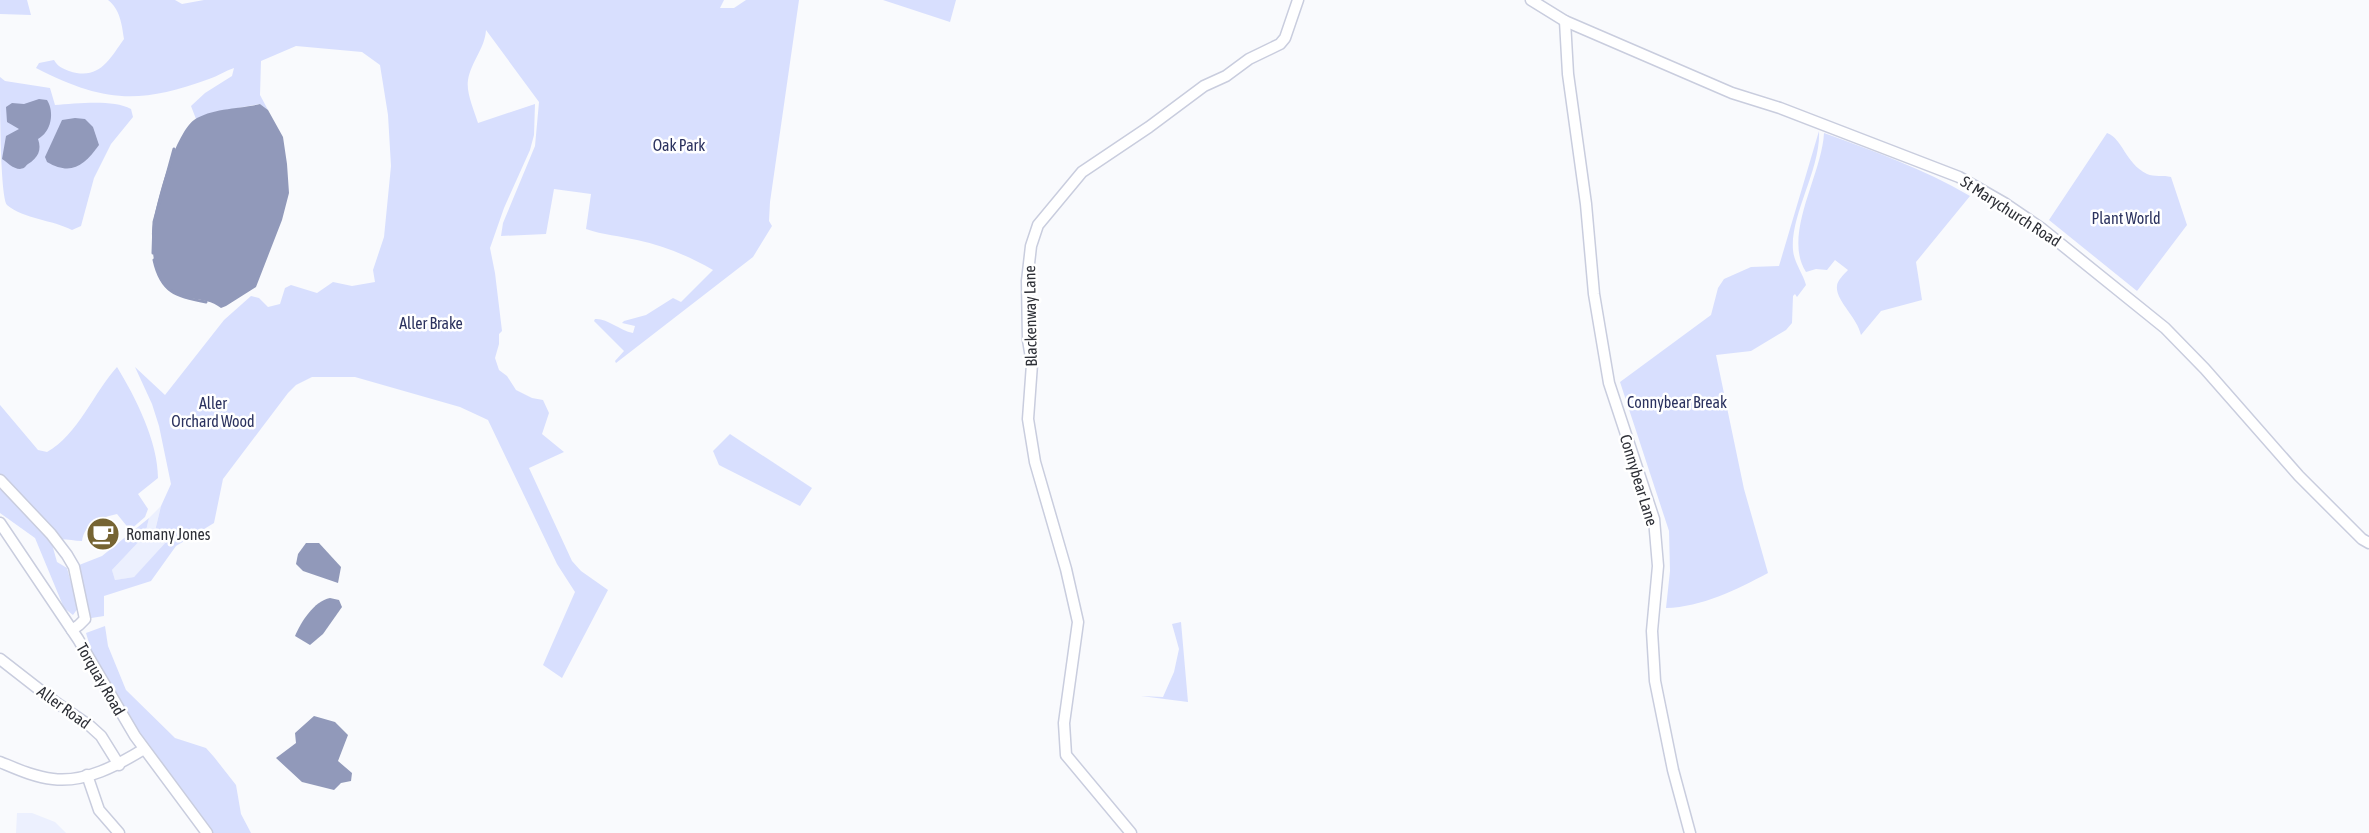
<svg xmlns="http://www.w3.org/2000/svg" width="2369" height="833" viewBox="0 0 2369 833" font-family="'Asap Condensed',sans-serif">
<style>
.built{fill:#ecf0fe}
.green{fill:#d8dffe}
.water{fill:#9199ba}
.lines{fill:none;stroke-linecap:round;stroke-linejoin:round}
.stream{stroke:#9199ba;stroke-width:3}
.minor-casing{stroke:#c9cdde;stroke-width:13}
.minor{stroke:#fff;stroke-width:10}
.labels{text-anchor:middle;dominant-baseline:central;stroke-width:5;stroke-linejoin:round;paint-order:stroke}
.park-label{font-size:16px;fill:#2b325f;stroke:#fff}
.street-label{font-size:16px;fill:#2d2f36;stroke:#fff}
.poi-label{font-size:16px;fill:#2d2f36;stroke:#fff;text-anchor:start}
</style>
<rect width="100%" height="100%" fill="#f9fafd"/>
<g class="built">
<path d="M161,506L154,534L161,527L169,540L134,577L115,580L112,570L145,535L149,518Z"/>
<path d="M17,813H32L55,822L66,833H16Z"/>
</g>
<g class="green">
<path d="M0,0H27L31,15L0,14Z"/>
<path d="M108,0H175L182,4L204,0H724L720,8H734L746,0H799L770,202L769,221L772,226L753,257L616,363L615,361L624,351L594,321L595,319C607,318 619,330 633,333L635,326L622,323L624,321L646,315L673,298L681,302L713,270C689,256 664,246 637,240C620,236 603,235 586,229L591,194L554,189L546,234L501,236L503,223L535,146L539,102L486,30C485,48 471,62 468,80C466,93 474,110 478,123L535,104L534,135L530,150L504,208L490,248L495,273L502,331L499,334V344L495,358L499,370L507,376L516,390L532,398L543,400L549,413L542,434L564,452L529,468L572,561L581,571L608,590L562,678L543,665L575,592L557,564L488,420L460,407L355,377H312L296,385L288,393L223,479L214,523L176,546L151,581L104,596V616L85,619L74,567L102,556L149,518L145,535L112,570L115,580L134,577L168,540L161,528L154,535L161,506L171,484L159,426L152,404L135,367L165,395L224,320L251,296L259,298L268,307L280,304L285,288L291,285L317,293L333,282L352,286L375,282L373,270L384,237L391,166L388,115L380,65L362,52L296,46L261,61L260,95L268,110L260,104L215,112L196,119L191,106L205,93L232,76L234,68C225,71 218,76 209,79C138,105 103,102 36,68L39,63L54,60C58,67 62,68 69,71C99,81 109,60 124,39C122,25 120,9 108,0Z"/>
<path d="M883,0H956L950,22Z"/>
<path d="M0,77L5,81L50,88L55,105C76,104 112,99 131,109L133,117L111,144L94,178L81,226L72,230C53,220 24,219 7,205C0,195 0,98 0,77Z"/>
<path d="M1819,131C1821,169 1790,215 1793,250C1794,263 1803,273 1806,285L1797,297L1795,294L1793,296L1792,323L1786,330L1751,351L1716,355L1744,489L1768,573C1736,590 1702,607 1666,608L1670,571L1669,531L1620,382L1711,315L1718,288L1724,279L1751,267L1779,266Z"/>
<path d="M1824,133C1874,151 1924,169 1970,196L1916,262L1922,300L1881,311L1861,335C1857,317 1835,300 1837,286C1837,281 1844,274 1848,270L1835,260L1827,270L1816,269L1806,272C1782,235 1822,175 1824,133Z"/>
<path d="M2107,133C2123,139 2125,163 2147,174C2154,177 2164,175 2171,177L2187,225L2137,291L2049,220Z"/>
<path d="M117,367C136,398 158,442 158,478L138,494L148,509L145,517L130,530L117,514C101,518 85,522 82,541C72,541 64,538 55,540L0,480V405L38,450L47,452C78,435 94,392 117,367Z"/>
<path d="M730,434L812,488L800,506L719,465L713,451Z"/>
<path d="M0,485L52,544L57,562L67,568L78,608L73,615L64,608L35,538L0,513Z"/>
<path d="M1181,622L1188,702L1141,696L1163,697L1174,672L1179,649L1172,624Z"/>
<path d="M105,626L108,646L126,690L175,738L206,748L214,757L236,785L241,814L251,833H207L158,770L92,653L86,633Z"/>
</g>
<g class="water">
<path d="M39,99L47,100C55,113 51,132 38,139C42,150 38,158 28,164C24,167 26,168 20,169C13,169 7,162 2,159L6,136L19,129L7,122L6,107L12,103L24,104Z"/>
<path d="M260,104L268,110L283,137L287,164L289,193L282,220L256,287L226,306L221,308C204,294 178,304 163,284C154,271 152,251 152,235C153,211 174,135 194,120C211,108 240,109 260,104Z"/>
<path d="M75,118L85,119L93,127L99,145C84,166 71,176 47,162L45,157L62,120Z"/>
<path d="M306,543H319L341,567L338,583L303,571L296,564L298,554Z"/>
<path d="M330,598L339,600L342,607L323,634L310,645L295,636C301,622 314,601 330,598Z"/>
<path d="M314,716L335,722L348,735L338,761L352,773L351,781L341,783L334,790L302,782L276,758L296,743L295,733Z"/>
</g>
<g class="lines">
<g class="stream">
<path d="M153,253L154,222L174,149"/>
<path d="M154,260C161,292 176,297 206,302"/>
</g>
<defs>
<g id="minor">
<path d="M1531,0L1565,21L1732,93L1780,108L1959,177L2006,204L2041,228L2165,328L2205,369L2299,476L2362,539L2369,543"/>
<path d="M1565,21L1568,74L1586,204L1594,294L1609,383L1654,519L1658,566L1652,631L1655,681L1673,770L1690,833"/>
<path d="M0,480L51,534L67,555L74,567L85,619L79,625L72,630"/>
<path d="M0,523L78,639L135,736L207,833"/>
<path d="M0,659L54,701L90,726L101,736L119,765"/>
<path d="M0,762C17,769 34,777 53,779C85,783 118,765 144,749"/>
<path d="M87,775L99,810L119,833"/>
<path d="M1131,833L1066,755L1064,723L1078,622L1066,569L1035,462L1028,419L1032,364L1028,340L1027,281L1031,246L1038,225L1082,172L1149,127L1204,86L1226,76L1249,59L1280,44L1285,38L1298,0"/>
</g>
</defs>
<use href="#minor" class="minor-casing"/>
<use href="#minor" class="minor"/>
</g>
<defs>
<symbol id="cafe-disc" viewBox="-11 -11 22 22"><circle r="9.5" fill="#766432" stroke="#fff"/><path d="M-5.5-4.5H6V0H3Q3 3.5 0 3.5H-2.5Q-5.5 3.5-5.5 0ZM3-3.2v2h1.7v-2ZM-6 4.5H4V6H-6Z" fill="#fff"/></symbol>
</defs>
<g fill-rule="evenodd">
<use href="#cafe-disc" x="84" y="515" width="38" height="38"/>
</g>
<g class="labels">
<g class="park-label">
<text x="679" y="145">Oak Park</text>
<text x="2126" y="218">Plant World</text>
<text x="431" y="323">Aller Brake</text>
<text x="1677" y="402">Connybear Break</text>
<text x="213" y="403">Aller<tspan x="213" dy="18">Orchard Wood</tspan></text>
</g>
<g class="street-label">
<text transform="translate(2011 211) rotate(33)">St Marychurch Road</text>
<text transform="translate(1030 316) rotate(-91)">Blackenway Lane</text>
<text transform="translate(1639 480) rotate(73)">Connybear Lane</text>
<text transform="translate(101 679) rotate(60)">Torquay Road</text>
<text transform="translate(64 707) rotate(36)">Aller Road</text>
</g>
<g class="poi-label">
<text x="126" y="534">Romany Jones</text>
</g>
</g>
</svg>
